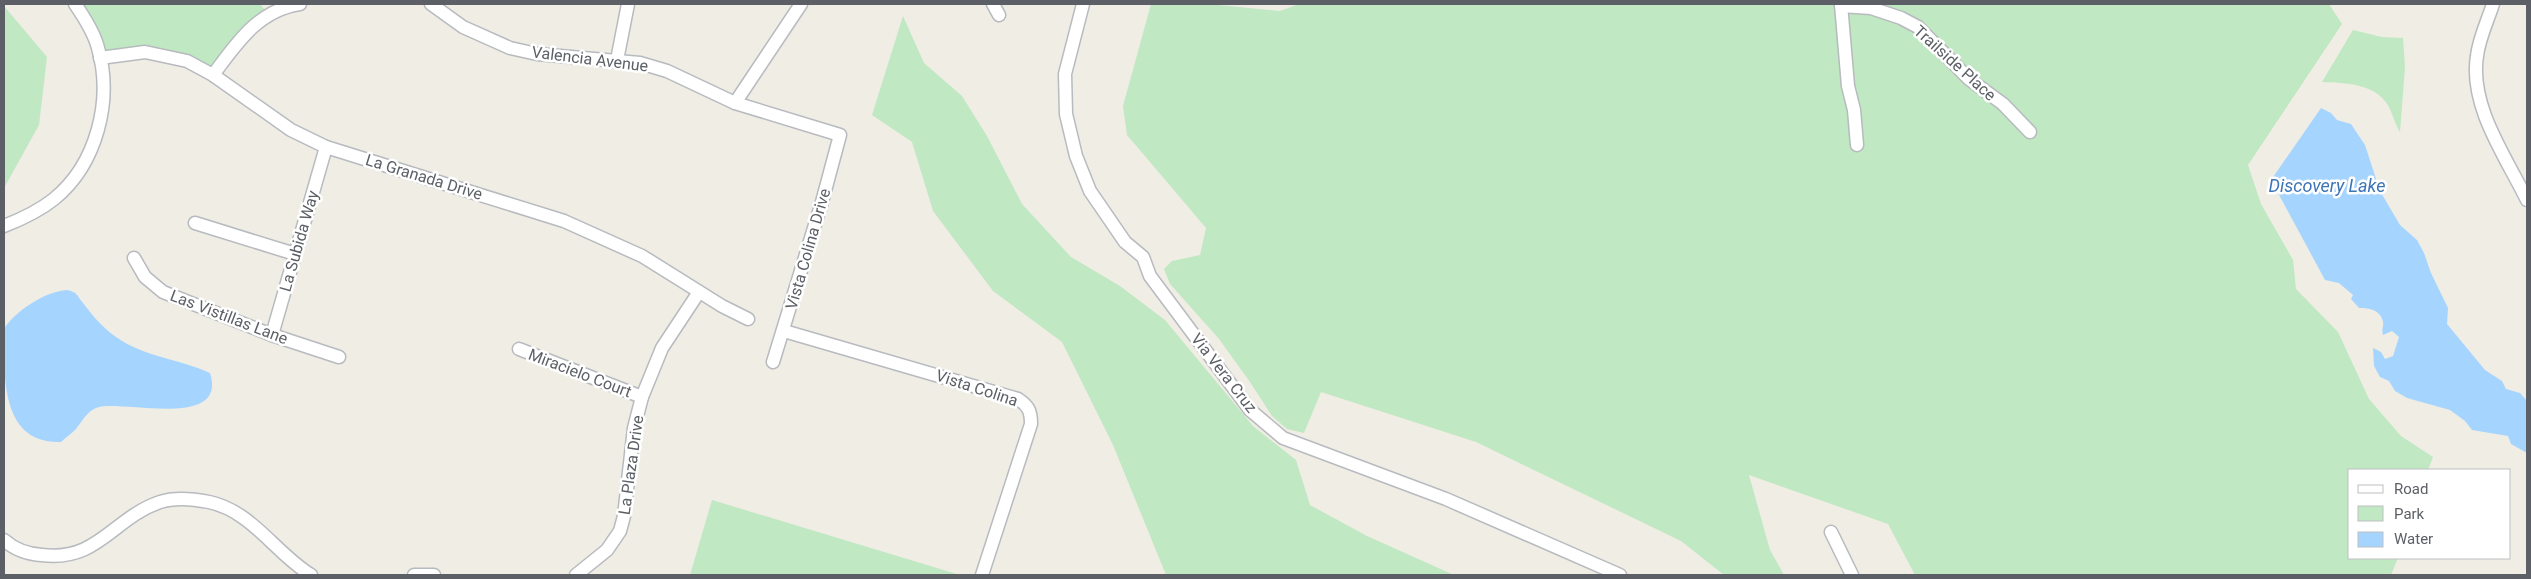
<svg xmlns="http://www.w3.org/2000/svg" width="2531" height="579" viewBox="0 0 2531 579" font-family="Roboto,sans-serif">
<style>
.green{fill:#c0e8c2}
.water{fill:#a5d5ff}
.lines{fill:none;stroke-linecap:round;stroke-linejoin:round}
.minor-casing{stroke:#b7babf;stroke-width:15}
.minor{stroke:#fff;stroke-width:12}
.labels{text-anchor:middle;dominant-baseline:central;stroke-width:5;stroke-linejoin:round;paint-order:stroke}
.street-label{font-size:16px;fill:#5c6066;stroke:#fff}
.water-label{font-size:18px;font-style:italic;fill:#3d75b6;stroke:#fff}
</style>
<rect width="100%" height="100%" fill="#f0ede5"/>
<g class="green">
<path d="M74,4H260L269,15L213,75L179,58H100Z"/>
<path d="M1151,4H1208L1280,11L1299,4H2329L2342,24L2248,165L2261,204L2293,260L2296,289L2338,332L2369,399L2401,436L2433,457L2428,470H2350V558H2398L2391,575H1915L1888,524L1749,475L1770,550L1784,575H1724L1681,541L1476,442L1321,392L1304,433L1287,429L1272,416L1250,382L1219,339L1170,284L1164,269L1172,261L1200,255L1206,228L1127,135L1123,106Z"/>
<path d="M4,6L47,57L39,125L4,188Z"/>
<path d="M903,16L924,63L962,96L987,136L1022,204L1071,257L1120,286L1165,320L1253,426L1296,460L1310,505L1367,536L1454,575H1166L1113,445L1062,342L993,291L933,211L912,142L872,115Z"/>
<path d="M2353,30L2382,37L2403,38L2405,67L2400,132C2395,124 2393,115 2389,107C2376,83 2345,83 2322,82Z"/>
<path d="M712,500L960,575H690Z"/>
</g>
<g class="water">
<path d="M2321,108L2331,113L2337,120L2351,124L2365,145L2380,191L2400,225L2417,240L2424,253L2431,273L2448,308L2447,324L2485,370L2502,381L2506,389L2520,393L2527,401V453L2511,444L2508,436L2472,430L2465,421L2450,410L2407,398L2395,391L2389,381L2380,377L2374,366L2373,348L2381,352L2385,359L2393,356L2399,337L2392,331L2383,335C2381,329 2384,327 2383,322C2381,310 2369,308 2359,308L2351,299L2353,295L2339,283L2325,280L2271,180Z"/>
<path d="M67,290C71,291 75,292 77,295C89,311 100,326 116,337C144,357 180,359 210,373C228,429 125,401 99,407C87,410 83,421 75,430C71,434 65,438 61,442C0,444 4,375 4,329C15,311 46,291 67,290Z"/>
</g>
<g class="lines">
<defs>
<g id="minor">
<path d="M431,4L463,27L510,48L537,54L640,63L667,71L735,103L840,135L822,202L773,362"/>
<path d="M993,4L999,15"/>
<path d="M1083,4L1065,74L1066,114L1076,156L1090,191L1125,242L1143,257L1150,276L1250,410L1283,438L1446,499L1620,575"/>
<path d="M1841,4L1848,86L1854,110L1857,145"/>
<path d="M2493,4C2488,20 2479,38 2477,56C2469,106 2506,157 2527,200"/>
<path d="M1841,6L1871,8L1901,18L1918,27L1969,79L2003,104L2030,132"/>
<path d="M100,58L145,52L187,61L213,75L291,130L326,147L564,221L642,256L722,306L748,319"/>
<path d="M617,60L628,4"/>
<path d="M213,75C236,44 258,10 300,4"/>
<path d="M735,103L801,4"/>
<path d="M195,223L295,254"/>
<path d="M4,226C22,219 39,211 54,199C97,164 113,100 98,48C94,32 84,17 75,4"/>
<path d="M134,258L145,277L163,292L272,335L339,357"/>
<path d="M784,331L1018,399C1029,406 1031,412 1031,424L982,575"/>
<path d="M272,335L326,147"/>
<path d="M519,349L642,397"/>
<path d="M1831,532L1852,575"/>
<path d="M4,540C15,550 27,554 42,555C98,562 113,518 160,502C175,497 194,499 209,502C252,511 276,554 311,575"/>
<path d="M414,575H434"/>
<path d="M576,575L607,550L620,531L624,516L634,428L642,397L662,348L699,292"/>
</g>
</defs>
<use href="#minor" class="minor-casing"/>
<use href="#minor" class="minor"/>
</g>
<g class="labels">
<g class="street-label">
<text transform="translate(590 59) rotate(7)">Valencia Avenue</text>
<text transform="translate(1955 63) rotate(42)">Trailside Place</text>
<text transform="translate(424 177) rotate(17)">La Granada Drive</text>
<text transform="translate(299 241) rotate(-74)">La Subida Way</text>
<text transform="translate(808 249) rotate(-74)">Vista Colina Drive</text>
<text transform="translate(229 317) rotate(21)">Las Vistillas Lane</text>
<text transform="translate(580 373) rotate(21)">Miracielo Court</text>
<text transform="translate(1224 373) rotate(52)">Via Vera Cruz</text>
<text transform="translate(977 388) rotate(18)">Vista Colina</text>
<text transform="translate(631 465) rotate(-82)">La Plaza Drive</text>
</g>
<g class="water-label">
<text x="2327" y="185">Discovery Lake</text>
</g>
</g>
<rect width="2531" height="579" fill="none" stroke="#5c6066" stroke-width="10"/>
<rect x="2348" y="469" width="162" height="90" fill="#ffffff" stroke="#bebfc2"/>
<rect x="2358" y="485" width="25" height="8" fill="#ffffff" stroke="#bebfc2"/>
<text x="2394" y="494" font-size="15" fill="#5c6066">Road</text>
<rect x="2358" y="506" width="25" height="15" fill="#c0e8c2" stroke="#bebfc2"/>
<text x="2394" y="519" font-size="15" fill="#5c6066">Park</text>
<rect x="2358" y="532" width="25" height="15" fill="#a5d5ff" stroke="#bebfc2"/>
<text x="2394" y="544" font-size="15" fill="#5c6066">Water</text>
</svg>
